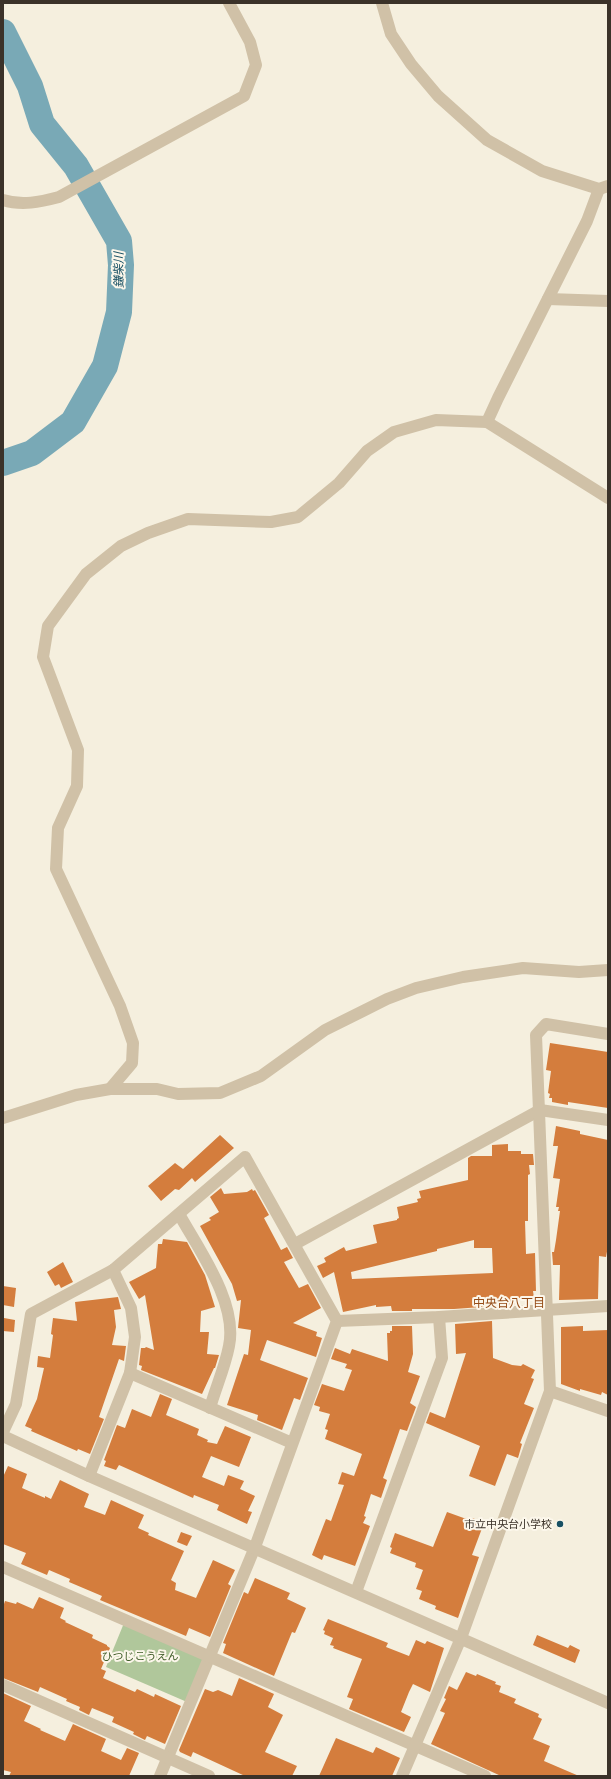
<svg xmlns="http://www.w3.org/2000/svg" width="611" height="1779" viewBox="0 0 611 1779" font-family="'DejaVu Sans','Noto Sans JP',sans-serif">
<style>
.green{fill:#b0c79b}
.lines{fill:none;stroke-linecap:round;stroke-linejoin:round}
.river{stroke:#79a9b6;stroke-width:26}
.building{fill:#d47d3d;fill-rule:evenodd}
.minor{stroke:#d0c1a7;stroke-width:12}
.poi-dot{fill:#185063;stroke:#fcf7eb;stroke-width:1.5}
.labels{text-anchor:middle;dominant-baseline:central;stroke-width:4;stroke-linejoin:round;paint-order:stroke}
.poi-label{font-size:11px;fill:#3b3229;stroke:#fcf7eb;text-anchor:end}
.park-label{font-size:11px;fill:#405d29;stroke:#fcf7eb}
.water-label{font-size:12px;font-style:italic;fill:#185063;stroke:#fcf7eb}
.neighbourhood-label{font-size:12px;fill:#954c17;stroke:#fcf7eb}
</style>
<rect width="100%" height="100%" fill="#f5efde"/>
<path class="green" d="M124,1623L205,1659L187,1702L106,1667Z"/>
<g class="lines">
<path class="river" d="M3,32L30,86L42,124L76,166L119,241L121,265L119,312L105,366L73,422L32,453L3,463"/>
</g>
<g class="building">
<path d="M550,1043L608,1052V1108L568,1102V1105L552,1102V1098H549L550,1094L548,1093L551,1071L546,1070Z"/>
<path d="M556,1126L580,1131V1134L608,1140V1246L606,1257L599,1256L598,1299L559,1300L560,1265H553L552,1252H554L556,1240L560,1211H558L559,1207H556L560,1179L553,1178L558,1146H553Z"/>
<path d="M220,1135L234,1148L195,1182L192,1178L179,1190L175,1189L161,1201L148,1186L175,1163L183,1169Z"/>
<path d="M508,1144V1151H521V1154H533L534,1165H529L530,1174L528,1175V1221H525L526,1254L535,1253L536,1291H533L534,1298H516V1304L509,1305L454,1309H412V1311H392L391,1306L376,1307V1305L343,1312L334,1272L323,1278L317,1266L326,1262L324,1258L344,1247L346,1251L377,1243L373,1225L397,1220V1219L399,1218L397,1207L418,1202L417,1199L421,1198L419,1191L468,1180V1158L471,1156H492V1145ZM474,1240V1248H492L493,1273L352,1279L351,1272L437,1251V1249Z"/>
<path d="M221,1188L224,1194L247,1192L252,1189L253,1191L255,1190L269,1215L264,1218L281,1250L287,1247L293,1258L284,1262L299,1288L308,1284L321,1308L293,1323L317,1332L316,1336L322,1338L316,1357L267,1340L260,1360L308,1378L300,1400L294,1398L282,1430L257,1420L258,1415L227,1405L244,1354L248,1355L251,1330L238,1328L241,1300L237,1301L232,1284L200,1226L211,1220L209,1218L219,1212L210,1197Z"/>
<path d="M163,1239L187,1242L205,1275L215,1307L201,1311L200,1332H209L207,1354L219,1355L215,1368H214L202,1394L141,1370L142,1366L139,1365L141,1348H145L146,1347L154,1350L145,1295L139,1299L129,1282L156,1268L158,1244H162Z"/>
<path d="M63,1262L73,1282L61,1288L59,1284L55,1286L47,1272Z"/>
<path d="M3,1286L16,1288L14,1307L3,1305Z"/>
<path d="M118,1297L121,1309L114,1310L116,1327L112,1345L126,1346L124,1361L119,1359L99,1417L104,1419L90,1454L78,1449L77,1451L31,1431L32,1429L25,1426L37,1399L44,1368L37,1367L38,1356L50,1358L53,1335L51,1334L53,1318L77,1321L75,1302Z"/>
<path d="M4,1318L15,1320L14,1332L3,1331Z"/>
<path d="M492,1321L493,1358L512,1365L521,1366L523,1364L535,1370L531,1378L534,1379L524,1404L534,1408L520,1443L522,1444L518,1458L507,1454L495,1486L469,1476L480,1446L426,1423L430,1412L445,1418L466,1353L456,1354L455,1324Z"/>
<path d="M392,1326H412L413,1354L408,1372L420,1376L410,1403L416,1407L407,1431L400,1429L383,1478L387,1480L381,1498L371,1494L364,1516L366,1517L363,1523L370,1526L355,1566L324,1555L322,1560L312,1555L326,1519L331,1521L344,1485L338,1484L342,1472L354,1476L362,1454L325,1439L328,1430L325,1429L330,1414L319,1411L320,1407L314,1405L322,1384L344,1391L352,1370L345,1368L347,1364L331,1359L335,1348L350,1354L352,1349L388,1361L387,1333H390V1331H392Z"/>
<path d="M583,1326V1331L608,1330V1395L602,1392L601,1395L580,1389V1391L561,1384V1327Z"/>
<path d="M160,1394L172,1399L166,1415L199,1429L197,1435L208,1440L207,1442L217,1444L225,1426L251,1437L239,1467L211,1456L202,1477L224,1486L228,1475L244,1481L240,1489L255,1496L248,1511L252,1512L247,1524L217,1510L219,1505L194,1495L193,1498L119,1465L116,1470L104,1466L106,1461L104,1460L117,1425L125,1428L132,1409L151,1417Z"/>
<path d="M8,1466L27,1474L22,1488L45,1498V1496L51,1499L60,1480L89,1494L84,1507L105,1515L111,1500L144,1515L138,1528L149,1533L148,1535L184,1551L171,1580L176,1583L175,1590L196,1598L213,1560L235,1570L228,1584L231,1586L210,1637L189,1628L186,1636L100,1600L102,1596L69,1582L70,1579L49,1570L47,1575L21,1564L26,1553L3,1544V1477Z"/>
<path d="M447,1512L472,1521L473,1518L484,1523L472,1555L479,1557L458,1618L435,1609L436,1606L419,1599L422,1591L416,1589L423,1570L415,1567L416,1563L390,1553L392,1548L390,1547L395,1533L433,1547Z"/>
<path d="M181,1532L192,1536L187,1546L177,1542Z"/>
<path d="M255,1578L290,1593L287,1599L306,1608L295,1633L292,1632L274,1676L223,1653L226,1644L223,1643L244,1592L248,1594Z"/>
<path d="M39,1597L64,1608L60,1618L66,1621L65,1622L93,1635L92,1638L107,1645V1646L110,1648L101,1669L106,1671L103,1678L135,1692L137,1689L154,1697L155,1694L181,1706L165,1744L147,1736L145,1740L133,1734L134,1732L112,1722L114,1717L92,1708L89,1715L79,1710L80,1707L66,1701L67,1699L40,1687L38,1692L3,1678V1607L5,1601L16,1604L17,1602L33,1609Z"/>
<path d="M328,1619L388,1643L386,1647L409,1656L416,1640L425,1644L427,1641L444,1648L430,1692L413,1684L409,1692L401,1712L411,1717L404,1732L349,1709L353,1699L347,1697L362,1659L333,1648L334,1646L330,1645L333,1638L324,1634L325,1631L323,1630Z"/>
<path d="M537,1635L568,1648L570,1645L580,1650L575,1663L533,1645Z"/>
<path d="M466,1672L476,1676L477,1674L496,1682L495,1684L501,1686L499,1692L516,1699L514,1703L539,1714L538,1717L542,1719L533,1739L550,1746L544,1761L579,1776H501L431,1744L445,1713L440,1711L446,1699L444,1698L449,1686L457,1690Z"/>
<path d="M239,1678L274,1694L268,1707L283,1715L265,1752L297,1766L292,1776H245L193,1752L191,1757L180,1752L179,1750L205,1689L213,1692L218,1690L232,1696Z"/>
<path d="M3,1693L31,1706L24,1721L41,1729L40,1730L65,1741L73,1724L106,1739L101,1751L121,1760L127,1748L139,1753L129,1776H9L11,1772L3,1770Z"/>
<path d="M336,1738L373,1753L376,1747L400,1758L392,1776H319Z"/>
</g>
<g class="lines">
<g class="minor">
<path d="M382,3L391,34L411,64L438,96L487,140L542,171L599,189L608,186"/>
<path d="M3,200C22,206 40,202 59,197L244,96L256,65L250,42L229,3"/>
<path d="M548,299L608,301"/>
<path d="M487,422L498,398L587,221L599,189"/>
<path d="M110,1089L132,1063L133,1043L120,1006L56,869L58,828L77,786L78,750L43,657L48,626L86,574L121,546L148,533L188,519L271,522L298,517L339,483L367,451L394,432L436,420L487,422L608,498"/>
<path d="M3,1118L76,1095L110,1089H157L178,1094L220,1093L261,1076L325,1030L387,999L416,988L463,977L523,968L579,972L608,970"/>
<path d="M179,1214C199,1250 238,1303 229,1346C225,1367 216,1387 210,1408"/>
<path d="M295,1244L540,1110L608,1120"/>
<path d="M337,1321L439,1317L608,1306"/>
<path d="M130,1373L292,1443"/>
<path d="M550,1391L608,1411"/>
<path d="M3,1432L16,1404L31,1314L113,1270L245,1157L337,1321L255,1547L160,1776"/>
<path d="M3,1436L89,1476L608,1703"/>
<path d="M89,1476L130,1373L135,1337L131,1308L113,1270"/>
<path d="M3,1567L485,1776"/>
<path d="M356,1592L442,1358L439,1317"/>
<path d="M3,1685L209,1776"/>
<path d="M402,1776L461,1638L550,1391L536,1035L546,1024L608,1034"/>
</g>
</g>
<circle class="poi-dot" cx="560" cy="1524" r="4"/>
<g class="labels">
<g class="poi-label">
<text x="552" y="1524">市立中央台小学校</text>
</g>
<g class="park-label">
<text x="140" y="1656">ひつじこうえん</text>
</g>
<g class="water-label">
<text transform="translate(119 270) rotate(-91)">鎌柴川</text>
</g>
<g class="neighbourhood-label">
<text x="509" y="1303">中央台八丁目</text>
</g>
</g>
<rect width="611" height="1779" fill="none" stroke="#3b3229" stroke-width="8"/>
</svg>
